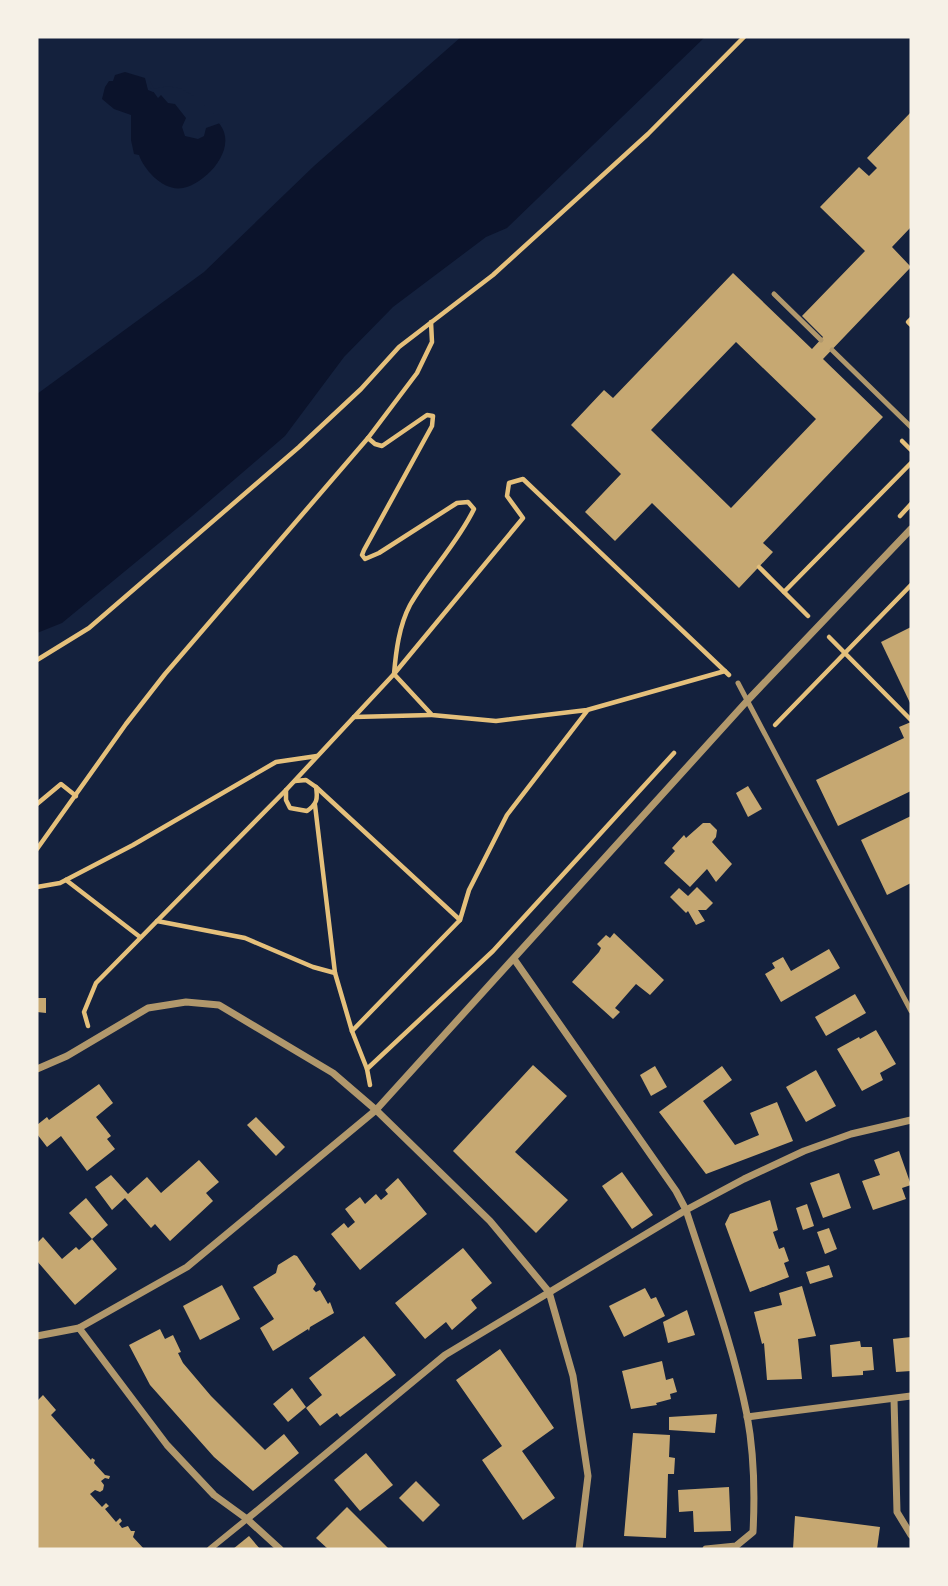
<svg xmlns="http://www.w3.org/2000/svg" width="948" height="1586" viewBox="0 0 948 1586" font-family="Mulish,sans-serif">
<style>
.water{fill:#0b132b}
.pier{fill:#14213d}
.building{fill:#c6a872;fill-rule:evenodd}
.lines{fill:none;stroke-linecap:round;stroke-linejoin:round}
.path{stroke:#e5c07b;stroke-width:4.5}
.service{stroke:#b1986c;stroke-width:5}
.pedestrian{stroke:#b1986c;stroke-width:6}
.minor{stroke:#b1986c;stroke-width:7}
</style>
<rect width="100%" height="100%" fill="#14213d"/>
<g class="water">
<path d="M461,37H705L507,228L486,237L393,307L344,357L285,436L192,516L62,623L37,633V394L204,272L314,166Z"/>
<path d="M125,72L145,78L148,90L153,92C170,90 190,97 203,109C210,115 221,122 224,132C232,155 204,184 183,188C164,192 144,170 139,155L134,154L131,140V115L114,109L102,99L105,87L109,81H113L115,75Z"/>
</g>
<path class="pier" d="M150,81L154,89L168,86L182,89L195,97L223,122L206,128L204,136L198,139L185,136L182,127L186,118L175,104L168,103L161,95L158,98L150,87Z"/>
<g class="building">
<path d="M911,112V227L892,247L911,267L823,359L883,417L763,543L773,552L739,588L652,503L615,541L585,512L621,474L571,425L604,390L613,398L733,273L812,349L823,337L802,316L865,251L820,207L859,167L869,176L877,168L867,158ZM736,342L816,419L731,508L651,430Z"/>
<path d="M911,627V705L881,642Z"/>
<path d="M911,722V791L838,826L816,780L904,738L899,727Z"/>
<path d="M748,786L762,809L748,817L736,793Z"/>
<path d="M911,816V883L887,895L861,840Z"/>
<path d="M703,823H710L717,830L716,837L712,842L732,864L716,882L707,869L690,887L664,863L675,851L672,848L684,835L686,838Z"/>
<path d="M697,887L713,903L706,910H698L705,921L696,925L688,911L686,913L670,897L679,888L688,896Z"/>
<path d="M614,933L664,980L650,995L636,984L615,1008L620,1012L613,1019L572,982L599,952L601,948L597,944L606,935L610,938Z"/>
<path d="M829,949L840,968L781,1002L765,974L775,968L772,963L783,957L791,971Z"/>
<path d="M855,994L866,1013L826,1036L815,1017Z"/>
<path d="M37,998H46V1013L37,1012Z"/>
<path d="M876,1030L896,1064L880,1073L883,1080L862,1091L837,1049L859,1037L860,1039Z"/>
<path d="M533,1065L567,1096L515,1152L568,1200L536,1233L453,1151Z"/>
<path d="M655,1066L667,1087L651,1096L640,1075Z"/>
<path d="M722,1066L732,1080L703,1101L735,1145L759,1135L750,1113L777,1102L793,1141L706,1174L659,1112Z"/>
<path d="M816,1070L836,1106L806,1122L786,1087Z"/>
<path d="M99,1084L113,1103L96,1117L111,1136L107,1139L115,1149L87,1171L61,1136L47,1147L37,1134V1125L47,1117L49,1120Z"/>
<path d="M256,1117L285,1147L276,1156L247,1125Z"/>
<path d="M899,1151L911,1185L902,1188L906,1199L873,1210L862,1181L880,1175L874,1160Z"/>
<path d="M199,1160L219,1182L206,1193L213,1201L170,1241L155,1224L151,1228L125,1198L112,1210L95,1187L111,1175L128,1194L147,1177L161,1193Z"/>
<path d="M622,1172L653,1215L632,1229L602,1186Z"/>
<path d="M839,1173L851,1208L823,1218L810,1183Z"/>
<path d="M398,1178L427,1214L360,1270L331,1234L344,1223L348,1228L355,1222L345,1209L360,1197L365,1204L376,1194L381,1200L388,1194L385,1190Z"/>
<path d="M86,1198L108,1225L92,1239L69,1213Z"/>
<path d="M770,1200L778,1230L773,1232L779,1249L784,1247L789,1261L784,1263L789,1277L750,1292L725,1224L730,1214Z"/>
<path d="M807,1204L814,1226L803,1230L796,1208Z"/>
<path d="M829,1228L837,1249L825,1254L817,1232Z"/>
<path d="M43,1237L62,1259L76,1247L79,1250L92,1239L117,1269L75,1305L37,1261V1243Z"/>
<path d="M463,1248L492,1283L471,1300L477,1308L452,1330L446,1322L425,1339L395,1303Z"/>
<path d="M294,1255L297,1256L316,1284L313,1289L316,1292L320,1290L328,1304L330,1302L334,1313L310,1327L309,1331L308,1329L273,1351L260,1328L274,1319L253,1287L276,1273L278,1265Z"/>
<path d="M829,1265L833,1277L810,1284L806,1272Z"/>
<path d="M222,1285L240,1319L200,1340L183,1306Z"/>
<path d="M802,1286L816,1336L798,1339L802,1379L767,1380L764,1343L762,1344L754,1312L782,1305L779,1293Z"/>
<path d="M645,1288L651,1299L656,1297L665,1316L624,1337L609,1306Z"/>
<path d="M687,1310L695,1335L668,1343L663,1322Z"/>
<path d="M160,1329L165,1339L173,1335L181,1352L178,1353L183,1363L211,1396L265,1450L284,1434L299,1453L253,1491L214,1457L150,1385L129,1345Z"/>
<path d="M364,1336L396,1375L340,1417L337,1413L320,1426L306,1408L322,1395L309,1378Z"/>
<path d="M911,1337V1371L896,1372L893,1339Z"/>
<path d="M860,1341L861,1347H872L874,1370L863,1371V1375L832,1377L830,1345Z"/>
<path d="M500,1349L554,1428L522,1451L555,1498L523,1520L482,1460L502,1446L456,1380Z"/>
<path d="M662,1361L666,1380L673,1378L677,1392L670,1394L671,1399L656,1403L657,1405L631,1409L622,1371Z"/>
<path d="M292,1388L306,1407L288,1422L273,1404Z"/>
<path d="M43,1395L56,1410L51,1415L91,1460L92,1458L95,1460L94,1463L105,1475L110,1476L109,1479L105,1478L101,1481L104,1485L103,1490L100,1492L95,1490L90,1494L102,1507L106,1503L109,1506L105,1509L116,1522L120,1518L122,1521L119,1524L122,1528L128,1526L131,1531H135L133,1537L144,1549H37V1401Z"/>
<path d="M717,1414L715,1433L669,1430V1417Z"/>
<path d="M633,1433L670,1435L669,1457L675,1458L674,1474H668L666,1538L624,1536Z"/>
<path d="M366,1453L393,1485L360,1511L334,1480Z"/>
<path d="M416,1481L440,1505L423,1522L399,1498Z"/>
<path d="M729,1487L731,1531L694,1532L693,1511L679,1512L678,1490Z"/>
<path d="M347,1507L389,1549H328L316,1538Z"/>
<path d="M795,1516L880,1527L877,1549H793Z"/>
<path d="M249,1536L260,1549H233Z"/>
</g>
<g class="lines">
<g class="path">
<path d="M911,319L908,322L911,325"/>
<path d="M368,438L375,444L382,446L427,415L433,416L432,426L364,550L362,555L365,559L379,553L457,503L468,502L474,509C457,544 429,572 410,605C399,626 396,651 394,674L432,715L496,721L587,710L725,671"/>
<path d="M902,441L911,450"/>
<path d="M900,516L911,504"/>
<path d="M759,567L808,616"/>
<path d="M784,592L911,463"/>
<path d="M829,637L911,720"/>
<path d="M37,660L89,628L299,447L361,389L399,347L493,275L648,134L744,37"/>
<path d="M354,717L431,715"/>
<path d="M775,725L911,585"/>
<path d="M316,787L460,920"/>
<path d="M286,790V800L290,808L307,811C317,804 318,799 316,787L306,780L295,781"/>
<path d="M37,804L61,784L76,796"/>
<path d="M315,805L335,973L352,1031L367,1069"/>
<path d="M37,849L126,724L165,674L368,438L417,373L432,342L431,322"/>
<path d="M66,880L140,937"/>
<path d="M37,887L60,883L133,845L276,762L317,756"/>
<path d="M157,921L245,938L313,967L335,973"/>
<path d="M88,1026L84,1012L96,983L286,790L394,674L523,518L507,496L509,483L523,479L729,675"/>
<path d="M352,1031L460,920L469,890L507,815L587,711"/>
<path d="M370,1085L367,1069L493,951L674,753"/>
</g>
<g class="service">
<path d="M774,294L821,340"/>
<path d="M832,350L911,427"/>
<path d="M738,683L911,1011"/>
</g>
<path class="pedestrian" d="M210,1549L247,1519"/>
<g class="minor">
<path d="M514,959L676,1191L686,1210C708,1278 733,1345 747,1415C754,1453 755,1494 753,1532L736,1546L706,1549"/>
<path d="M37,1069L67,1056L148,1008L186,1002L219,1005L333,1073L376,1110L490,1221L549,1292L573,1376L588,1476L579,1549"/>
<path d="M79,1328L167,1445L214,1495L247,1519L280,1549"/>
<path d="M37,1336L79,1328L187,1267L376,1110L747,701L911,529"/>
<path d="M894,1399L897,1512L911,1535"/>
<path d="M747,1417L911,1396"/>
<path d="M247,1519L445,1355L686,1210L744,1179L804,1151L851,1134L911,1120"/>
</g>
</g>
<rect width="948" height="1586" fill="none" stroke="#f6f1e7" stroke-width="77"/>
</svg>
